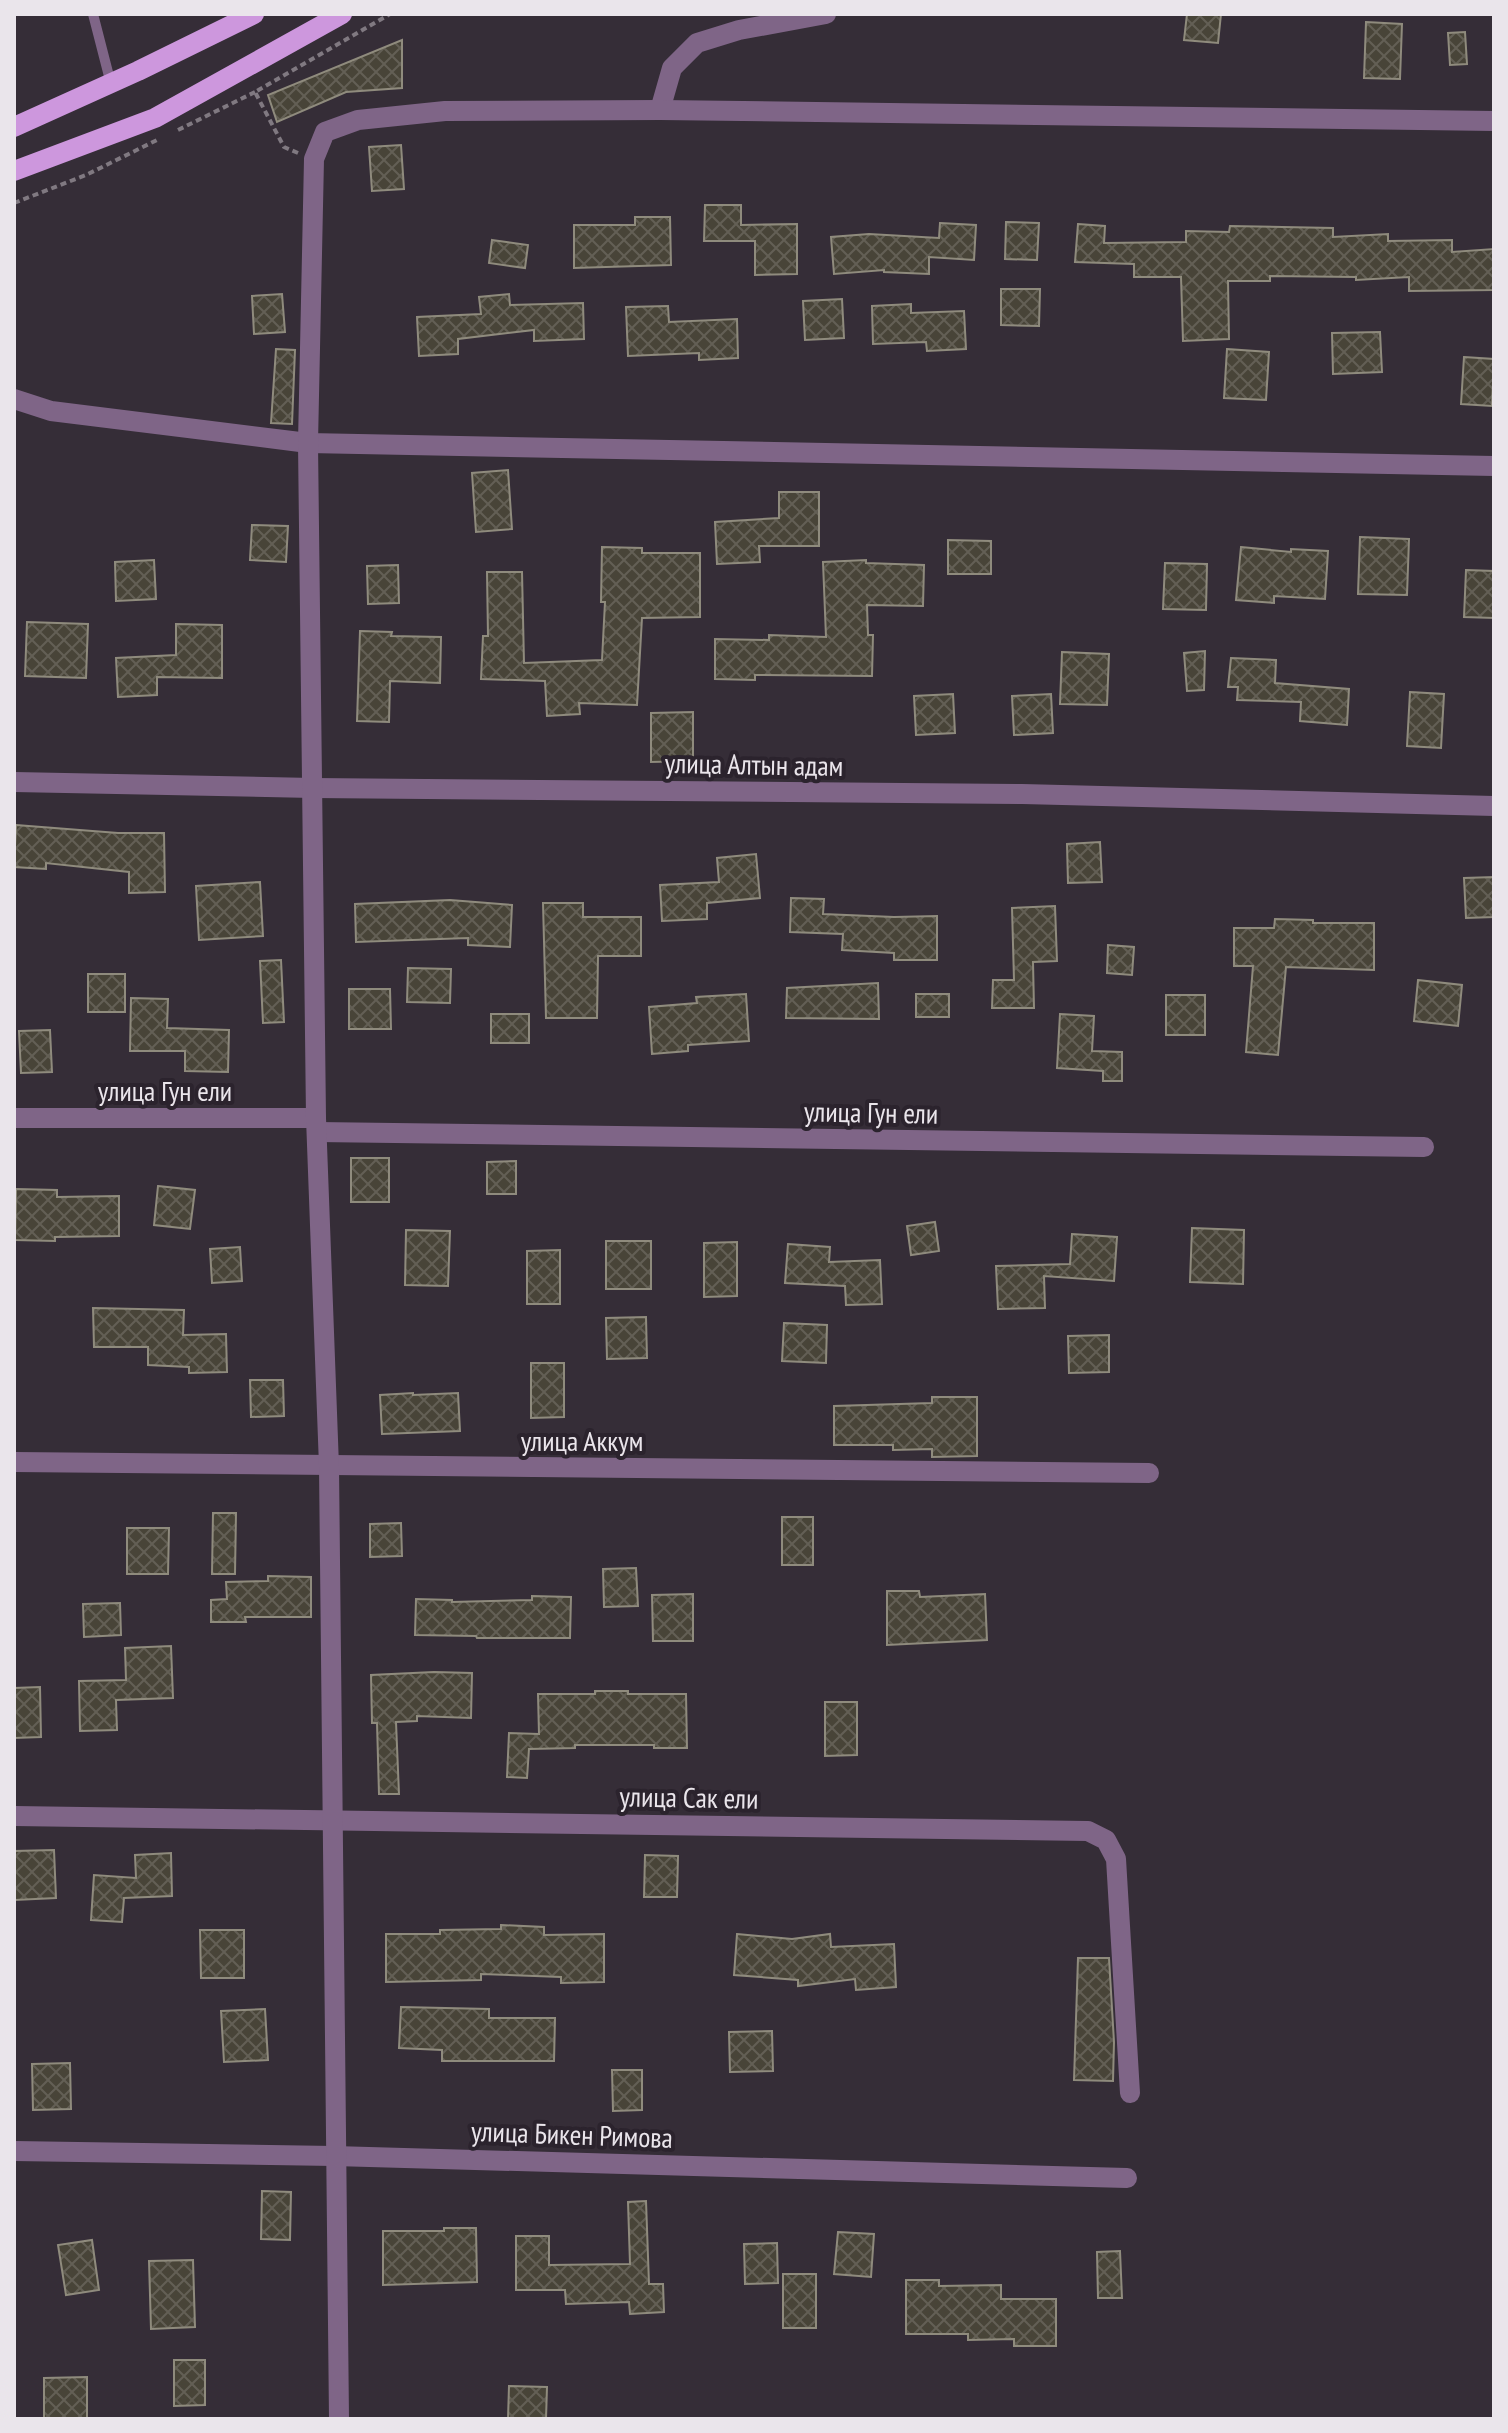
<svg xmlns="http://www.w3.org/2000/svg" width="1508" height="2433" viewBox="0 0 1508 2433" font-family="'PT Sans Narrow',sans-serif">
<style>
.building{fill:url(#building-cross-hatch);stroke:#8f8b7d;stroke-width:2}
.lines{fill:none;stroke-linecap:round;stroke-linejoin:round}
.path{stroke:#807981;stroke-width:4;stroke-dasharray:6 4;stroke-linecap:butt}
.lane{stroke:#7f6587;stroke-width:10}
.street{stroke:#7f6587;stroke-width:20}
.primary{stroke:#cd97dd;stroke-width:20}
.labels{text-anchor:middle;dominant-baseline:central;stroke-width:8;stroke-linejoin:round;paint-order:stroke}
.street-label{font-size:28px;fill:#eae5eb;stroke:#2b232d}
</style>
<defs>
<pattern id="building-cross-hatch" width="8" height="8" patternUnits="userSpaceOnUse" patternTransform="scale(2)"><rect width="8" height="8" fill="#484438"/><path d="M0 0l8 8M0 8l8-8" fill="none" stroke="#635f55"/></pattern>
</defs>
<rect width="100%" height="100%" fill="#352d37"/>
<g class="building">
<path d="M1187,14H1221L1218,43L1184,40Z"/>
<path d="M1366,22L1402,24L1400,79L1364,78Z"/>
<path d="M1465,32L1467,64L1450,65L1448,33Z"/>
<path d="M402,40V88L346,92L277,122L268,95Z"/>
<path d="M401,145L404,189L372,191L369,147Z"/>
<path d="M705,205H741V225L797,224V274L755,275V241H704Z"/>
<path d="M635,217H670L671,265L574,268V225H635Z"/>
<path d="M1006,222L1039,223L1037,260L1005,259Z"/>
<path d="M940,223L976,225L974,260L929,257V274L884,272V270L834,274L831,237L869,234L939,238Z"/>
<path d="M1078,224L1105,226L1104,243L1186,242V231L1229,232L1230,226L1333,228V237L1388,234V241L1452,240V252L1494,249V290L1409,291V277L1356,280V277L1270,276V281H1228L1229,339L1183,341L1181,277H1134V264L1075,262Z"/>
<path d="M492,240L528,245L525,268L489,263Z"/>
<path d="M1001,289H1040L1039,326L1001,325Z"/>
<path d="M282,294L285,332L254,334L252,296Z"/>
<path d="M509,294L510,305L583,303L584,339L534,341V330L458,339V354L419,356L417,317L481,314L479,297Z"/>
<path d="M842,299L844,338L805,340L803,301Z"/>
<path d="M911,304V313L964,311L966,349L927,351L926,342L873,344L872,306Z"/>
<path d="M668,306L669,322L737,319L738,358L699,360V353L628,356L626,307Z"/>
<path d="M1380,332L1382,372L1333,374L1332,333Z"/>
<path d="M276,349L295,350L292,424L271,423Z"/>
<path d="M1227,349L1269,352L1266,400L1224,398Z"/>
<path d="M1464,357L1494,359L1492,406L1461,404Z"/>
<path d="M508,470L512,529L476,532L472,473Z"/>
<path d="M779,492H819V546H759L760,562L717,564L715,522L779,518Z"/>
<path d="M252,525L288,526L286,562L250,560Z"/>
<path d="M1360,537L1409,539L1407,595L1358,594Z"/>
<path d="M948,540L991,541V574H948Z"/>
<path d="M602,547L642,548V553H700V617L642,618L637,705L579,703L580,714L547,716L545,681L481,679L483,636H488L487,572H522L524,663L602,660L605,602H601Z"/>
<path d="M1241,547L1291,552V549L1328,551L1325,599L1274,596V603L1236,600Z"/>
<path d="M154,560L156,599L116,601L115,562Z"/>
<path d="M866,560V563L924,565L923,606L867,605L868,635H873L872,676L755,675V680L715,679V639L769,640V635L826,637L823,562Z"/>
<path d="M1165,563L1207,564L1206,610L1163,609Z"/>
<path d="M398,565L399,603L368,604L367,566Z"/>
<path d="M1466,570L1494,571V618L1464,617Z"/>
<path d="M27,622L88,624L86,678L25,676Z"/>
<path d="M176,624L222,625V678L157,677V695L118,697L116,658L176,655Z"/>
<path d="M360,631L392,632L391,636L441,637L440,683L390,681L389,722L357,721Z"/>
<path d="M1205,651L1204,690L1187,691L1184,653Z"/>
<path d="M1062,652L1109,654L1107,705L1060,704Z"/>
<path d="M1231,658L1276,660L1275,683L1349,689L1347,725L1300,721L1301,702L1237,700L1238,687H1228Z"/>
<path d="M1410,692L1444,694L1441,748L1407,746Z"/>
<path d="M953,694L955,733L916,735L914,696Z"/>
<path d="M1051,694L1053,733L1014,735L1012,696Z"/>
<path d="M693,712V761L651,762V713Z"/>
<path d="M16,825L118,833H164L165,892L129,893V872L46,863V869L14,867Z"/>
<path d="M1100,842L1102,882L1068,883L1067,844Z"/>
<path d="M756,854L760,898L707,903V919L662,921L660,885L719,882L717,858Z"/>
<path d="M1494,877V917L1466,918L1464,878Z"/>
<path d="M260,882L263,936L199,940L196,886Z"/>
<path d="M791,898L824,899L823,914L894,917L937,916V960H894V953L842,950L843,934L790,932Z"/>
<path d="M450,900L512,905L510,947L468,945V938L356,942L355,904Z"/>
<path d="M543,903H583V917H641V956H598L597,1018H546Z"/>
<path d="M1055,906L1057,961L1033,962L1034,1008H992L993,980H1014L1012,908Z"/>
<path d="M1275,919L1313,920V923H1374V970L1286,967L1278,1055L1246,1052L1253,966H1234V928H1274Z"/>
<path d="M1108,945L1134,947L1132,975L1107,973Z"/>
<path d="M281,960L284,1022L263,1023L260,961Z"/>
<path d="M408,968L451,969L450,1003L407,1002Z"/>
<rect x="88" y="974" width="37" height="38"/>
<path d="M1418,980L1462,985L1458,1026L1414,1021Z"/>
<path d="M878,983L879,1019L786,1018L787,988Z"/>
<path d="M349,989H390L391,1029H349Z"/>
<path d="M746,994L749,1041L688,1045V1051L652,1054L649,1007L697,1003L696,997Z"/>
<rect x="916" y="994" width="33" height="23"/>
<rect x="1166" y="995" width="39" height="40"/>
<path d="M131,998L168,999L167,1028L229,1030L228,1072L185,1071V1051H130Z"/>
<rect x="491" y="1014" width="38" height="29"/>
<path d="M1060,1014L1094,1016L1092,1051L1122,1052V1081H1103V1071L1057,1068Z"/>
<path d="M50,1030L52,1072L21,1073L19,1031Z"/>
<rect x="351" y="1158" width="38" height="44"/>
<path d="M516,1161V1194H487V1162Z"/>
<path d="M158,1186L195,1190L190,1229L154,1225Z"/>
<path d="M16,1189L57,1190V1197L119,1196V1236L55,1237V1241L15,1240Z"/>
<path d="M935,1222L939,1251L911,1255L907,1226Z"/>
<path d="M1192,1228L1244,1230L1243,1284L1190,1282Z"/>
<path d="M406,1230L450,1231L448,1286L405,1285Z"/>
<path d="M1072,1234L1117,1237L1114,1281L1044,1276L1045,1308L998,1309L996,1266L1070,1264Z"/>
<rect x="606" y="1241" width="45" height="48"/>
<path d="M737,1242V1296L704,1297V1243Z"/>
<path d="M788,1244L830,1247L829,1262L880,1260L882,1304L846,1305L845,1286L785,1283Z"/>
<path d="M240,1247L242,1281L212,1283L210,1249Z"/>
<path d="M560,1250V1304H527V1251Z"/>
<path d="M93,1308L184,1310L183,1335L226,1334L227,1372L189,1373V1367L148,1365V1347H94Z"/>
<path d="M646,1317L647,1358L607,1359L606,1318Z"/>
<path d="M784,1323L827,1325L826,1363L782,1361Z"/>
<path d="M1109,1335V1372L1069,1373L1068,1336Z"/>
<path d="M531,1363H564V1417L531,1418Z"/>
<path d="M250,1380H283L284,1416L251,1417Z"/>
<path d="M413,1393V1395L458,1393L460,1431L382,1434L380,1395Z"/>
<path d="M932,1397H977V1456L932,1457V1449L893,1450V1445H834V1406L932,1403Z"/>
<path d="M213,1513H236L235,1574H212Z"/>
<rect x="782" y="1517" width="31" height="48"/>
<path d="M401,1523L402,1556L370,1557V1524Z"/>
<path d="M127,1528H169L168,1574H127Z"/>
<path d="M636,1568L638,1606L604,1607L603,1569Z"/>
<path d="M268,1576L311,1577V1617H245L246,1622H211V1600L227,1599L226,1582L268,1581Z"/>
<path d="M887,1591H919L920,1597L985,1594L987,1640L887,1645Z"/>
<path d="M693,1594V1641H653L652,1595Z"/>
<path d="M532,1596L571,1597L570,1638H477L476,1636L415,1635L416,1599L452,1600V1602L532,1600Z"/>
<path d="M120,1603L121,1635L84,1637L83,1604Z"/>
<path d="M171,1646L173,1698L116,1700L117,1730L80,1731L79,1681L126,1680L125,1648Z"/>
<path d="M434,1672L472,1673L471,1718L417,1716V1721L396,1722L399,1794H379L377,1723H372L371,1675Z"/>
<path d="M40,1687L41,1737L14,1738V1688Z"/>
<path d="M595,1691H628V1694H686L687,1748H654V1745H575V1748L529,1749L527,1778L507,1777L509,1733L539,1734L538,1694H595Z"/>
<path d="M825,1702H857V1755L825,1756Z"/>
<path d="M54,1850L56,1898L15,1900L14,1851Z"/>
<path d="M171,1853L172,1896L124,1898L122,1922L91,1920L94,1875L136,1878L135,1855Z"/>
<path d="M645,1855L678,1856L677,1897H644Z"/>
<path d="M501,1925L544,1927V1935L604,1934V1982L561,1983V1977L481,1974V1980L386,1982V1934H440V1930L501,1929Z"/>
<path d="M200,1930H244V1978H201Z"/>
<path d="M737,1934L792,1939L830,1934L831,1947L894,1944L896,1987L856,1990L855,1979L798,1986V1980L734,1975Z"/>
<path d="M1078,1958H1109L1114,2042L1113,2081L1074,2080Z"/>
<path d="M401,2007L489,2009V2018H555L554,2061H442V2050L399,2048Z"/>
<path d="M265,2009L268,2060L224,2062L221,2011Z"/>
<path d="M772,2031L773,2071L730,2072L729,2032Z"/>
<path d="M70,2063L71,2109L33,2110L32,2064Z"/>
<path d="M612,2070H642V2110L613,2111Z"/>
<path d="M262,2191L291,2192L290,2240L261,2239Z"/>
<path d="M646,2201L649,2284H663L664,2312L630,2314L629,2302L566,2304L565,2290H516V2236H549V2265L630,2264L628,2202Z"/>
<path d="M444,2228H476L477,2282L383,2285V2231H444Z"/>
<path d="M838,2232L874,2234L871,2277L834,2274Z"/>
<path d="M92,2240L99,2290L66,2295L58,2245Z"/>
<path d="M777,2243L778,2283L745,2284L744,2244Z"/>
<path d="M1120,2251L1122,2298H1098L1097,2252Z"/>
<path d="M193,2260L195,2327L151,2329L149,2261Z"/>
<rect x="783" y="2274" width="33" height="54"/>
<path d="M906,2280H939V2286L1001,2285V2299H1056V2346H1014V2339L968,2340V2334H906Z"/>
<path d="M174,2360H205V2405L174,2406Z"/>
<path d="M87,2377V2419H44V2378Z"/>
<path d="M509,2386L547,2387L546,2419H508Z"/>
</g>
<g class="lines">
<g class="path">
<path d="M178,130L255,92"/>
<path d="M298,153L284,147L255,92L390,14"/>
<path d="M14,203L86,175L159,139"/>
</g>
<path class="lane" d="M93,14L111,84"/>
<g class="street">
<path d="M660,110L672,68L697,43L739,30L826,14"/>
<path d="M14,399L51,411L308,443L1494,466"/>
<path d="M14,782L313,788L1022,794L1494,806"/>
<path d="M14,1118H316"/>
<path d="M317,1132L1424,1147"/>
<path d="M14,1462L1149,1473"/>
<path d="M14,1816L1088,1831L1106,1840L1116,1859L1130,2093"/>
<path d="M14,2151L334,2156L1127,2178"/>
<path d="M339,2419L329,1466L316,1118L308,443L314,159L325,132L358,120L445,111L660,110L1494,121"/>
</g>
<g class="primary">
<path d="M14,127L138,71L254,14"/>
<path d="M14,171L155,118L342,14"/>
</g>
</g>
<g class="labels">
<g class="street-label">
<text transform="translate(754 764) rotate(1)">улица Алтын адам</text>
<text x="165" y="1090">улица Гун ели</text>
<text transform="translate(871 1112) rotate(1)">улица Гун ели</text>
<text x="582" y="1440">улица Аккум</text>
<text transform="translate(689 1797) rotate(1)">улица Сак ели</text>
<text transform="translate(572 2134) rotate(2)">улица Бикен Римова</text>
</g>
</g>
<rect width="1508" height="2433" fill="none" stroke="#eae5eb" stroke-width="32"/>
</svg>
